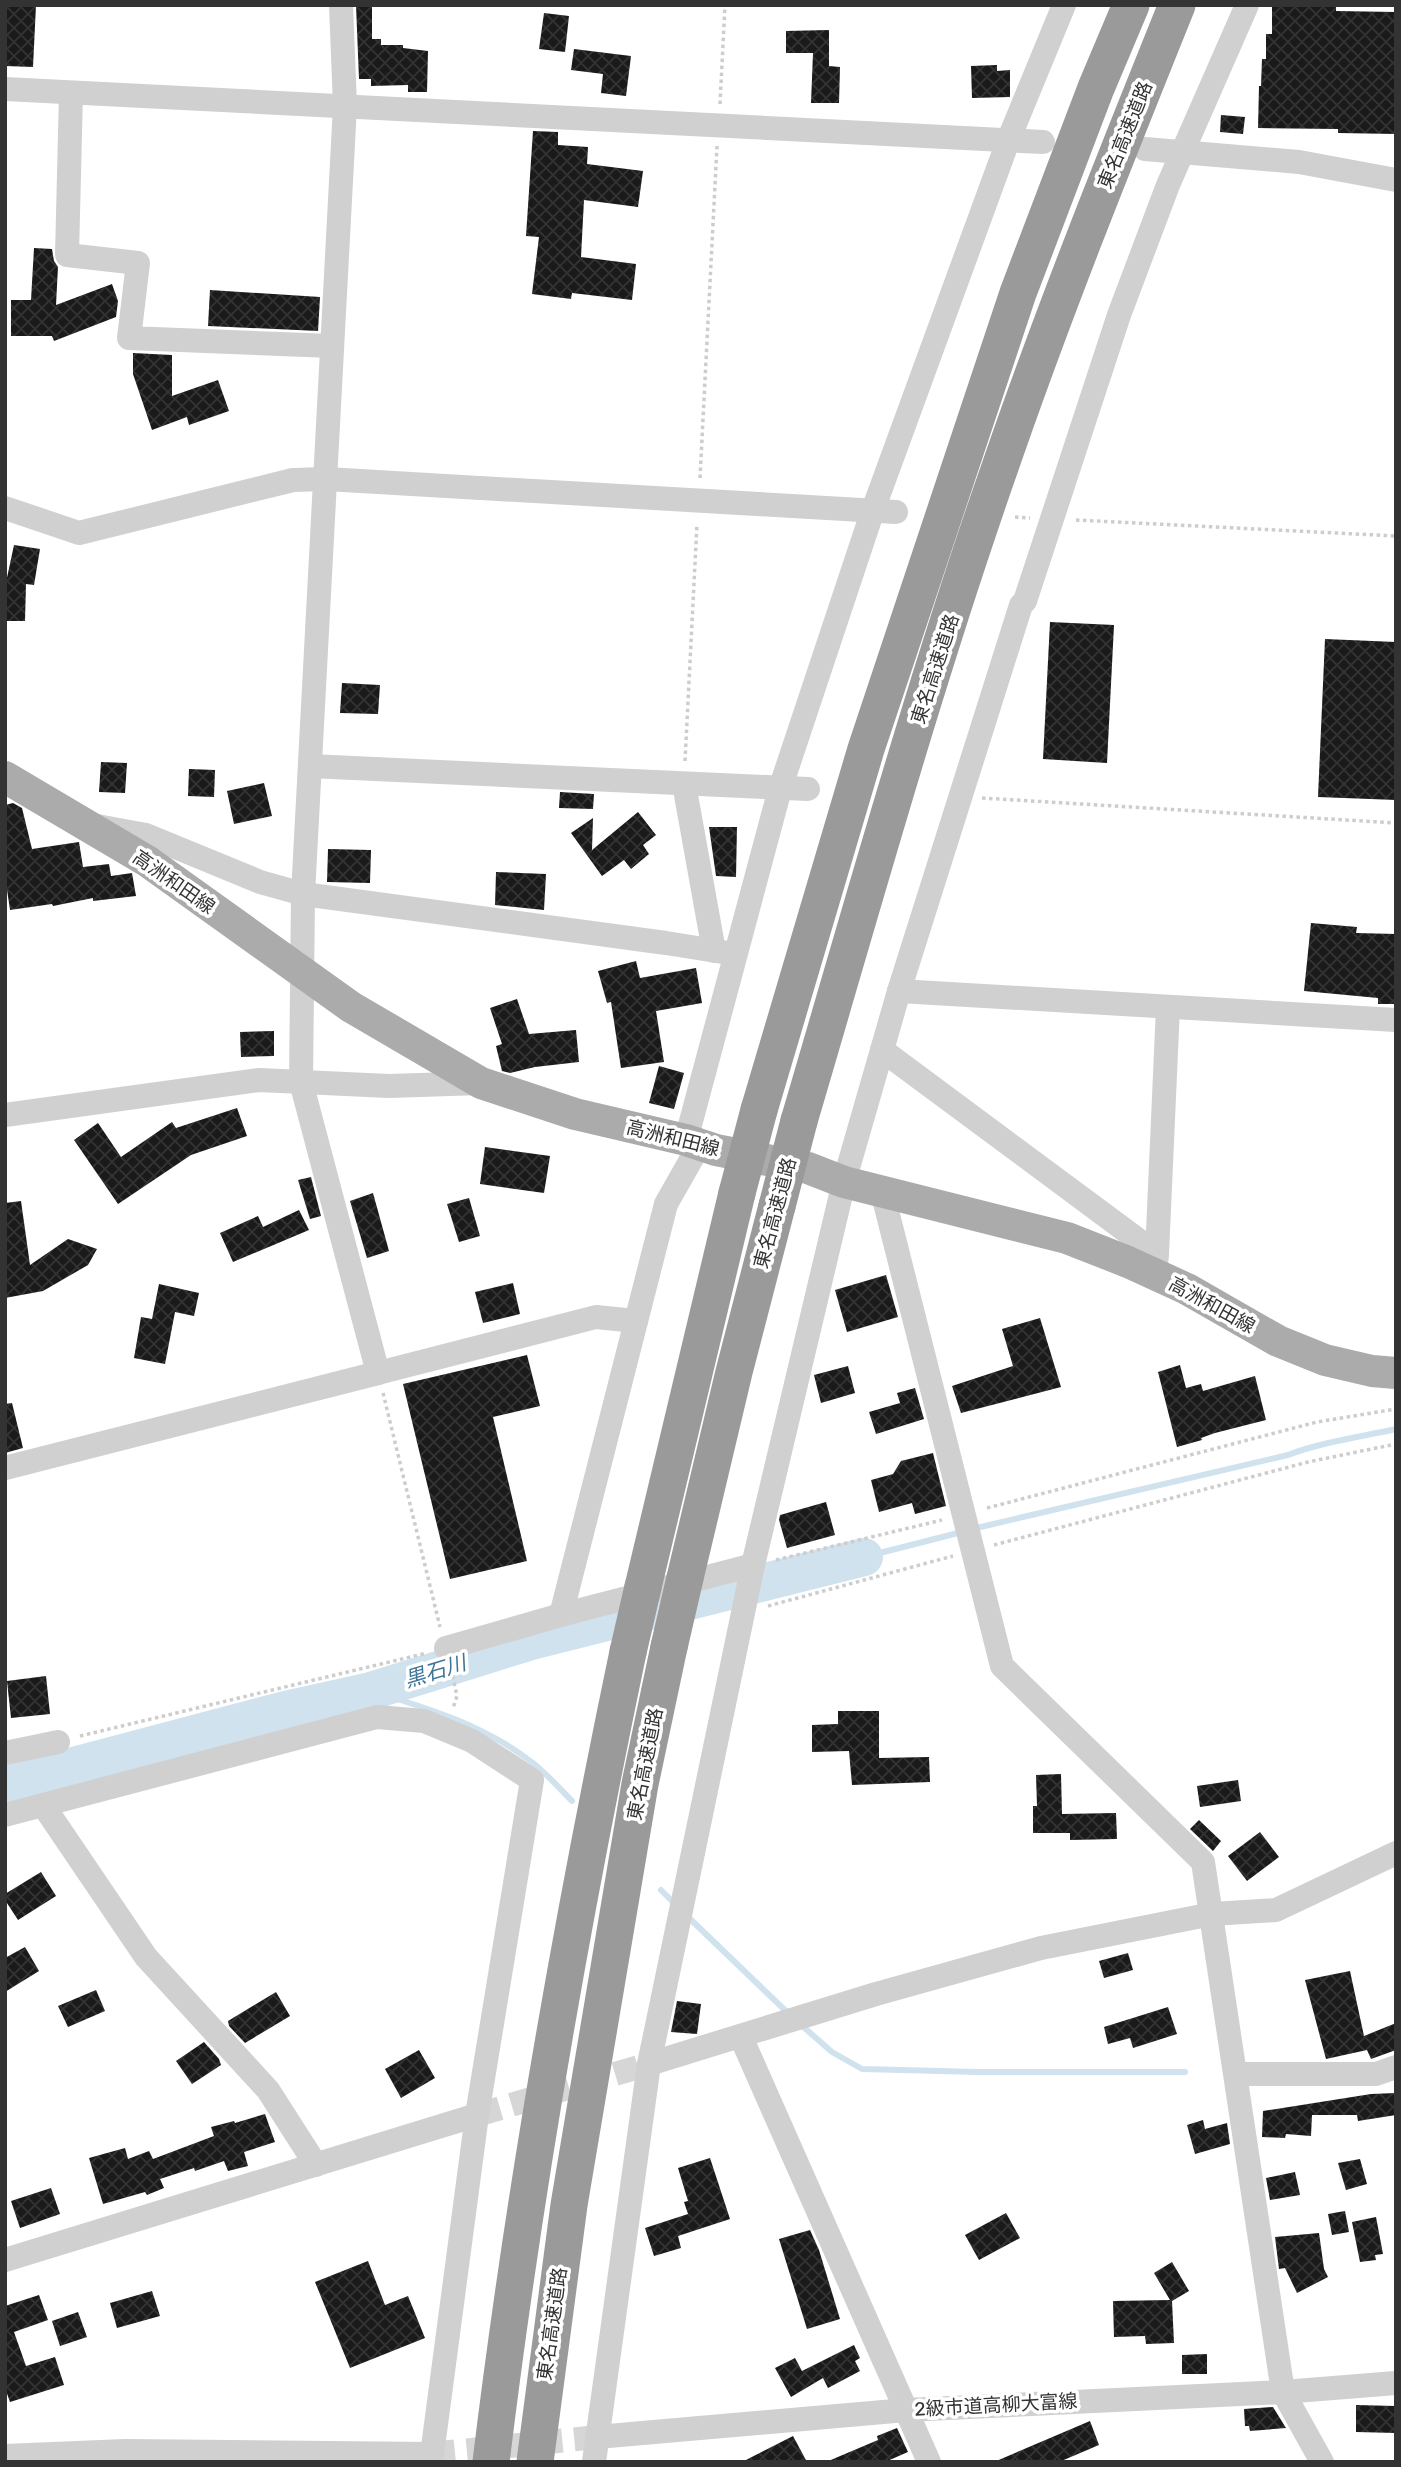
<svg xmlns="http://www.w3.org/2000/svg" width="1401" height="2467" viewBox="0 0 1401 2467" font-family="Rubik,'Noto Sans JP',sans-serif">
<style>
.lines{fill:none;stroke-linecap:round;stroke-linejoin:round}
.stream{stroke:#cfe2ee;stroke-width:6}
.river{stroke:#cfe2ee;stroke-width:38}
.building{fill:url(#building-cross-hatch)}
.minor-tunnel{stroke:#d6d6d6;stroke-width:24;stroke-dasharray:24 12;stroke-linecap:butt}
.path{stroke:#cdcdcd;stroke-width:3.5;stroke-dasharray:3.5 3.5;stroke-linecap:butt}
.minor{stroke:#d0d0d0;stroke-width:24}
.major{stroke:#ababab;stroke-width:32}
.highway{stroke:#9a9a9a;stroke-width:37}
.highway-bridge{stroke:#9a9a9a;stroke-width:37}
.labels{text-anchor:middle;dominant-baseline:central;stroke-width:7;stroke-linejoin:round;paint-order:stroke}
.street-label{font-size:19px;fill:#333;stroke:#fff}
.water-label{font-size:21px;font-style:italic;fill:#3f7597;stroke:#fff}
</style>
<defs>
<pattern id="building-cross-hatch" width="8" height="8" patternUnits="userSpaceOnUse" patternTransform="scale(1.75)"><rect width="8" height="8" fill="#1a1a1a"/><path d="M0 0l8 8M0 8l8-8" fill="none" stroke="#333"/></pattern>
</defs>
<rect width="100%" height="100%" fill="#fff"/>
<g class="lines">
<g class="stream">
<path d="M972,1529L1288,1455C1322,1442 1360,1437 1396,1429"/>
<path d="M864,1557L962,1532"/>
<path d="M371,1691C428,1708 486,1726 533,1763C547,1774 559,1788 572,1801"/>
<path d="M661,1890L676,1905"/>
<path d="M686,1915L789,2014"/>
<path d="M800,2024L832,2052L862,2069L978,2072H1185"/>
</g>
<path class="river" d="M5,1784L285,1710L371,1691L531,1641L864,1557"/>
</g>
<g class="building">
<path d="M5,5H36L33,67L5,66Z"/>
<path d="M356,5H372V39H381V45H403V48L428,51L427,92H408V85L371,86V79H359Z"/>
<path d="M1272,6L1336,7V11L1396,12V134L1338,133V129L1258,128L1259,86H1261L1262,59H1266V34H1272Z"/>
<path d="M544,13L569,16L565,52L539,49Z"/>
<path d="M829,30V66L840,67L839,103H811L813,53H786V31Z"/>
<path d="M574,49L631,56L626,96L601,93L603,74L571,70Z"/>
<path d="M997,65V71L1010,70V97L972,98L971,66Z"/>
<path d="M1221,115L1245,117L1243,134L1220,132Z"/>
<path d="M533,131L558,132V145L588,147L587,164L643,171L638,207L584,200L581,257L636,264L632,300L572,293L571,299L532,294L539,237L526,236Z"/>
<path d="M34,248L52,249L54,261L58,267L56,305L112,284L118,301L116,317L54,341L52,336H11V300H31Z"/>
<path d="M210,290L320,297L318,331L208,326Z"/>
<path d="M133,353L172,355V396L218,380L229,411L189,425L187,417L152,430L133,374Z"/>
<path d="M14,545L40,549L34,585L26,584L25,621H5V587Z"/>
<path d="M1050,622L1114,625L1107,763L1043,759Z"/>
<path d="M1325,639L1396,642V800L1318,797Z"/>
<path d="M342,683L380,685L378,714L340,713Z"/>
<path d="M101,762L127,763L125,793L99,792Z"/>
<path d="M189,769L215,770L214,797L188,796Z"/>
<path d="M264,783L272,816L234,824L227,791Z"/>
<path d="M560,792L594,794L593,809L559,808Z"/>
<path d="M13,803L22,808L32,849L79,842L83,867L109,864L111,876L132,873L136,896L93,901V898L53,906L52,904L10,910L5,876V805Z"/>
<path d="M638,812L656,835L643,845L649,854L631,869L624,860L602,876L571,833L593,818L592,850Z"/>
<path d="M709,827H737L736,877L716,876Z"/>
<path d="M328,849L371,850L370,883L327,882Z"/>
<path d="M496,872L546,874L544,910L495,905Z"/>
<path d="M1311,923L1357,927L1356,933L1396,934V1004H1378V998L1304,991Z"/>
<path d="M636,961L640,978L696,968L702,1003L656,1011L664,1062L621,1068L611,1002L607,1003L598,971Z"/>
<path d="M517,999L529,1034L576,1030L579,1062L535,1067L510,1073L502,1071L496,1046L502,1044L490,1008Z"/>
<path d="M274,1031V1056L241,1057L240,1032Z"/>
<path d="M659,1066L684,1073L674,1109L649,1103Z"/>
<path d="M237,1108L247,1136L191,1155L118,1204L74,1140L98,1123L121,1157L172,1122L176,1128Z"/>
<path d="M485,1147L550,1156L544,1193L480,1184Z"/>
<path d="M311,1177L321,1216L310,1219L298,1180Z"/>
<path d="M373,1193L389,1251L367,1258L350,1201Z"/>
<path d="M469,1198L480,1236L459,1242L447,1204Z"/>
<path d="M21,1201L30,1265L68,1239L97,1249L88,1265L43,1291L5,1298V1203Z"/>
<path d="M299,1210L309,1230L233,1262L220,1233L258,1216L263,1227Z"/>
<path d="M886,1275L898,1317L847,1332L835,1290Z"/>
<path d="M513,1283L520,1314L483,1323L475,1292Z"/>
<path d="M159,1284L199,1293L194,1316L175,1312L165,1364L134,1358L141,1317L152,1319Z"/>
<path d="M1040,1318L1061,1387L961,1413L952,1386L1013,1366L1002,1329Z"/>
<path d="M527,1355L540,1406L493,1417L527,1561L450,1579L403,1384Z"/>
<path d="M1180,1365L1186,1388L1201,1384L1203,1391L1255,1376L1266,1420L1215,1433L1201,1438L1202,1440L1177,1447L1158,1372Z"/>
<path d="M848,1366L855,1393L821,1403L814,1375Z"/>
<path d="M915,1388L924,1419L876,1434L869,1412L900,1403L897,1393Z"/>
<path d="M12,1403L23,1448L5,1453V1404Z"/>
<path d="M933,1453L946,1506L915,1514L912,1503L879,1512L871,1480L893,1474L901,1461Z"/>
<path d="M826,1502L835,1535L787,1548L779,1520L780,1515Z"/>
<path d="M46,1676L50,1714L11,1718L7,1681Z"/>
<path d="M838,1711H879V1758L929,1757L930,1782L852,1785L849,1751L812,1752V1725L838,1724Z"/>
<path d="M1061,1774L1062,1814L1116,1813L1117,1839L1070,1840V1833H1033V1806H1037L1036,1775Z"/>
<path d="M1238,1780L1241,1801L1200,1807L1197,1786Z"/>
<path d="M1199,1820L1221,1841L1213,1851L1190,1829Z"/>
<path d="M1260,1832L1279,1857L1247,1881L1228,1856Z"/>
<path d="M41,1872L56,1896L18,1920L5,1900V1894Z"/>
<path d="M25,1947L39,1971L5,1992V1958Z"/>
<path d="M1128,1953L1133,1970L1104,1978L1099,1961Z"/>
<path d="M1350,1971L1364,2036L1396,2023V2050L1371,2059L1367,2050L1326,2059L1305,1980Z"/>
<path d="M96,1990L105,2011L68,2027L58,2006Z"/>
<path d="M276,1992L290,2016L245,2043L229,2026L228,2021Z"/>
<path d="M677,2001L701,2004L697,2034L671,2032Z"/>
<path d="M1168,2007L1177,2034L1133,2048L1130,2038L1108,2044L1104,2027Z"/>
<path d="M204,2042L219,2059L221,2065L192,2084L176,2061Z"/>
<path d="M419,2050L435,2078L401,2098L385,2069Z"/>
<path d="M1396,2093V2115L1358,2121L1357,2115H1312L1311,2136L1286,2134L1285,2138L1262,2137L1263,2111L1371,2094Z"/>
<path d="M265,2114L275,2142L244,2152L248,2166L228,2171L224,2161L195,2171L194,2168L160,2179L164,2188L147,2195L145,2192L103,2204L89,2158L125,2148L128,2159L149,2151L153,2159L214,2136L211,2127L234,2121L235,2123Z"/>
<path d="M1203,2120L1205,2129L1227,2123L1230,2144L1195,2154L1187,2125Z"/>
<path d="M710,2158L730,2219L678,2236L681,2248L654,2256L645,2228L688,2214L684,2202L688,2201L678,2168Z"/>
<path d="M1360,2159L1367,2184L1346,2190L1338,2163Z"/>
<path d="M1295,2172L1300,2195L1270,2200L1266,2178Z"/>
<path d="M51,2188L60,2214L20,2228L11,2201Z"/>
<path d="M1345,2211L1349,2232L1332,2235L1328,2214Z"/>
<path d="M1006,2213L1020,2238L979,2260L965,2235Z"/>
<path d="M1376,2217L1383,2254L1375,2255L1376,2260L1360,2262L1352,2222Z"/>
<path d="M810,2230L819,2250L840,2319L807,2329L779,2239Z"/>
<path d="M1319,2233L1324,2269L1328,2277L1297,2293L1285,2268L1279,2269L1275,2237Z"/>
<path d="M368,2261L385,2305L408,2296L425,2338L350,2368L315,2282Z"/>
<path d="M1172,2262L1189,2291L1172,2301L1174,2343L1146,2344L1145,2336L1114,2337L1113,2301L1170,2300L1154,2273Z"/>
<path d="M152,2291L160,2316L117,2328L110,2303Z"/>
<path d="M39,2295L48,2320L14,2332L26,2366L55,2357L64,2385L10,2402L5,2388V2306Z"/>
<path d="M78,2312L87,2337L60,2346L52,2321Z"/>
<path d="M854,2345L860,2358L855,2361L860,2371L828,2388L823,2378L791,2397L775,2368L795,2358L802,2371Z"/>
<path d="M1207,2354V2374H1182V2355Z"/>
<path d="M1356,2405L1396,2406V2433L1356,2432Z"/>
<path d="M1273,2407L1286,2428L1250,2431L1249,2426H1245L1244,2409Z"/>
<path d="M1090,2421L1099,2445L1059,2462H994Z"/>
<path d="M897,2428L908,2452L885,2462H826L878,2440L877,2436Z"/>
<path d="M793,2436L807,2462H742Z"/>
</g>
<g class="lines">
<g class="minor-tunnel">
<path d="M477,2115L649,2064"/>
<path d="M431,2454L597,2437"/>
</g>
<g class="path">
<path d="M720,104L725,5"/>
<path d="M700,478L717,146"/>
<path d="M1015,517L1030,518"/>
<path d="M1076,520L1396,536"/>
<path d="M685,761L697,524"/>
<path d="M982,798L1396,823"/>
<path d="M383,1393L440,1627"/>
<path d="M987,1508L1317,1422L1396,1409"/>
<path d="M994,1545L1308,1462L1396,1444"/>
<path d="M776,1560L942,1520"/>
<path d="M768,1606L953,1556"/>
<path d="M451,1669L457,1696L453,1708"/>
<path d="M80,1736L427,1653"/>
</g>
<g class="minor">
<path d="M5,89L1043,142"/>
<path d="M71,93L67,255L138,263L129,338L332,346"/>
<path d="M1145,149L1299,162L1396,180"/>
<path d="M5,508L79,533L293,480L326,479L896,512"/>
<path d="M310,766L808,789"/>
<path d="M684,784L714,951"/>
<path d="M97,826L146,835L260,882L303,894L666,943L735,954"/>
<path d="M899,991L1396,1020"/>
<path d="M882,1050L1157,1254L1155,1275"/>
<path d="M5,1115L259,1080L389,1086L481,1083"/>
<path d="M686,1140L780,789L873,510L1008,141L1064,5"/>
<path d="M882,1191L1002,1666L1203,1862L1283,2392L1322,2462"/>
<path d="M1157,1254L1168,1007"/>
<path d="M378,1373L596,1317L636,1321"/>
<path d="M5,1468L378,1373L301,1082L303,894L345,106L341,5"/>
<path d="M561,1615L666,1204L700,1144"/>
<path d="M446,1648L561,1615L753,1565"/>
<path d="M5,1753L58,1742"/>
<path d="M43,1805L146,1957L268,2090L316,2165"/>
<path d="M5,1815L377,1717L424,1721L472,1741L532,1780L477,2115L431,2462"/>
<path d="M741,2037L929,2462"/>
<path d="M649,2064L876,1994L1041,1948L1212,1914L1276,1910L1396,1853"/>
<path d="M1236,2074H1376L1396,2067"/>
<path d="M5,2260L477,2115"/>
<path d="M597,2437L906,2410L1283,2392L1396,2383"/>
<path d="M5,2456L125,2451L431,2454"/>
<path d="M594,2462L649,2064L753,1565L844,1182L899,991L1021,605L1025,601L1119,315L1168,185L1247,5"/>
</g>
<path class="major" d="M5,777L147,861L351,1007L481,1083L575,1114L686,1140L716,1150L808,1168L844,1182L1067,1238L1128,1262L1187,1289L1278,1341L1325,1360L1372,1371L1396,1373"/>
<g class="highway">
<path d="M759,1110L866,749L1018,293L1096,88L1131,5"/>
<path d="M799,1121C863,904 924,684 999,470C1053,313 1115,159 1177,5"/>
<path d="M685,1578L734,1372L777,1206"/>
<path d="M643,1587L737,1193"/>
<path d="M491,2462C524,2190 572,1920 628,1652"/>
<path d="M535,2462L569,2205L640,1784L669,1647"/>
</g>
<g class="highway-bridge">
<path d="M737,1193L759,1110"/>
<path d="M777,1206L799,1121"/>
<path d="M669,1647L685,1578"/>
<path d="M628,1652L643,1587"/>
</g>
</g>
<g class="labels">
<g class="street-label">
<text transform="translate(1125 135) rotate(-68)">東名高速道路</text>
<text transform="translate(935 669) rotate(-72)">東名高速道路</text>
<text transform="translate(174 882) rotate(35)">高洲和田線</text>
<text transform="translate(673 1138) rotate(14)">高洲和田線</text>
<text transform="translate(775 1213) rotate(-75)">東名高速道路</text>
<text transform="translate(1212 1305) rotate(29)">高洲和田線</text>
<text transform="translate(645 1764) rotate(-79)">東名高速道路</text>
<text transform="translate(552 2324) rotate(-82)">東名高速道路</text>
<text transform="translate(996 2405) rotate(-3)">2級市道高柳大富線</text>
</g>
<g class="water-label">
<text transform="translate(435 1671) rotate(-17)">黒石川</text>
</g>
</g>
<rect width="1401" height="2467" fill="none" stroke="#333333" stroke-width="14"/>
</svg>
